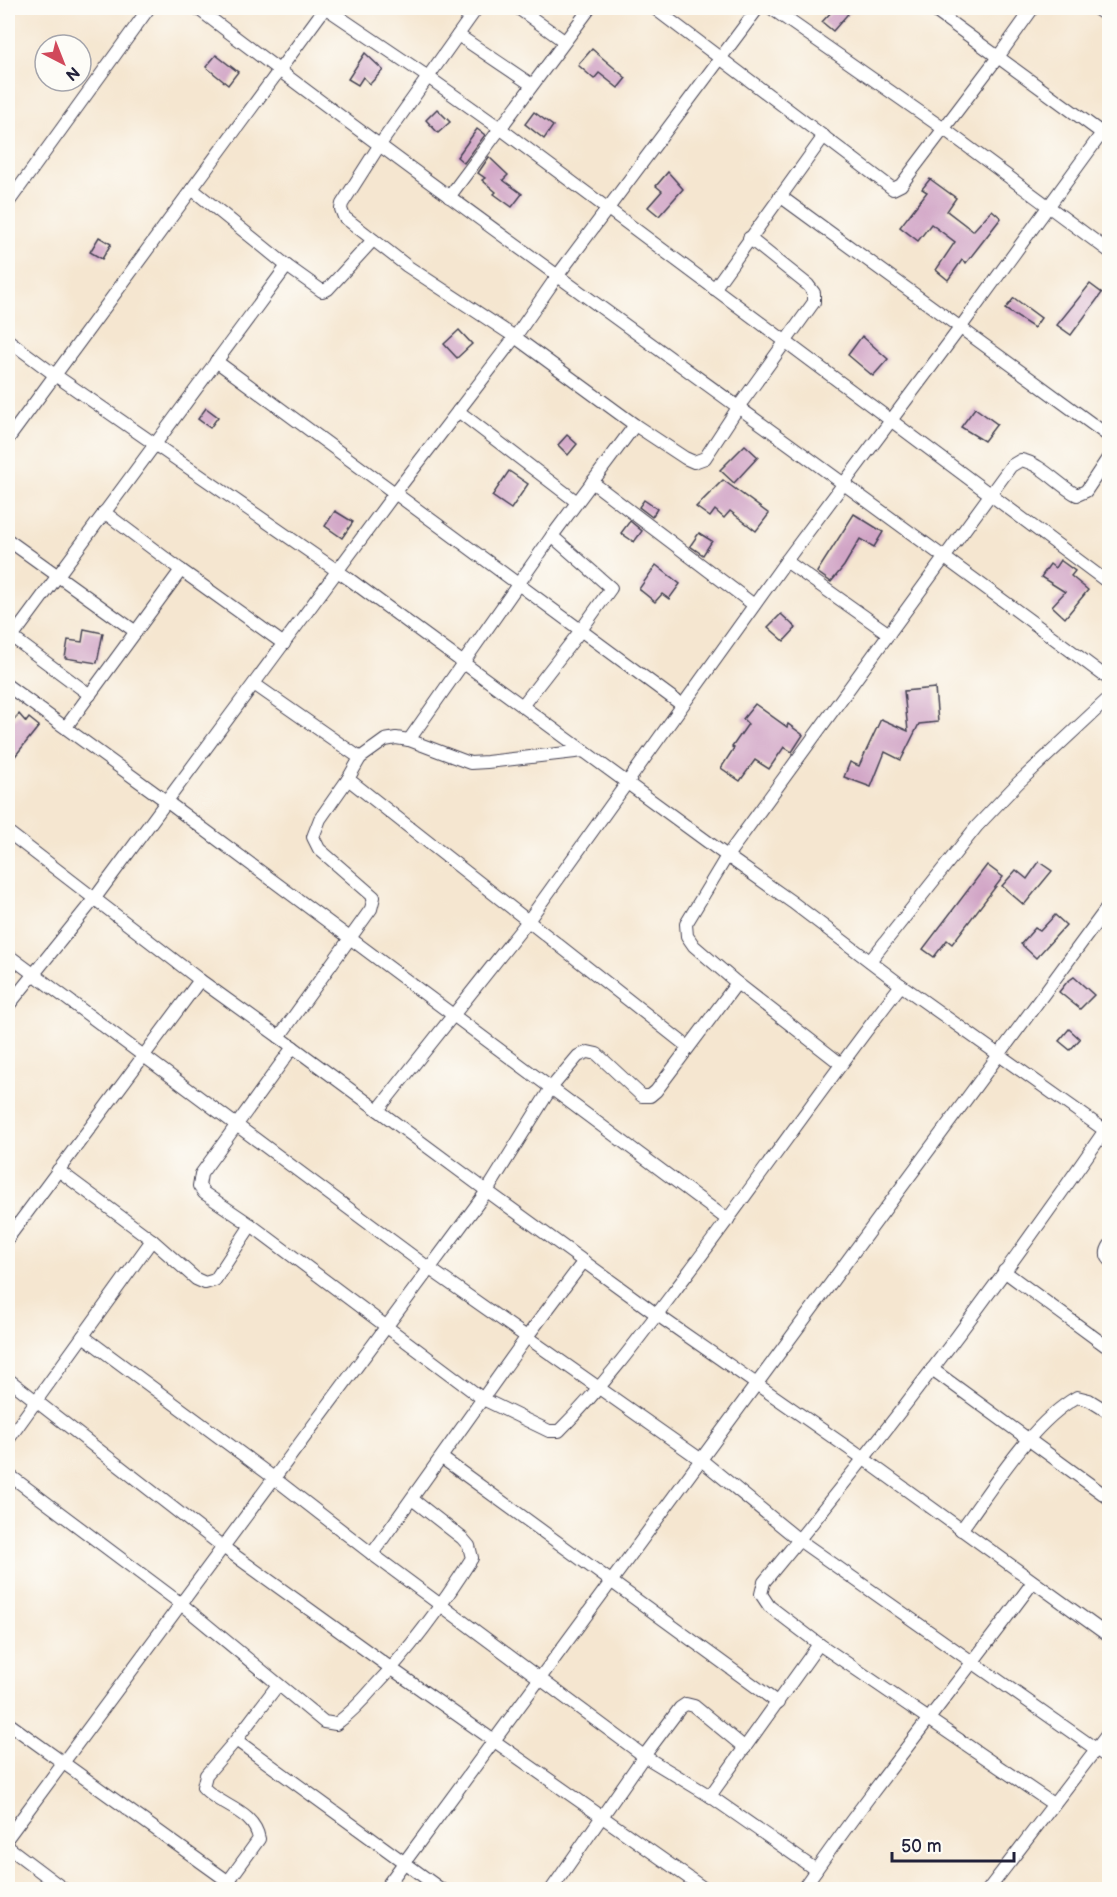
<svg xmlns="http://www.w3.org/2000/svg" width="1117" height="1897" viewBox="0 0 1117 1897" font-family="'Balsamiq Sans',sans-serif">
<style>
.building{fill:#d1a5c6}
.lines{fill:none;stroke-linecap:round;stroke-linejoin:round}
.street-casing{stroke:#423f51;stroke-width:14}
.street{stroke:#fff;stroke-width:12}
</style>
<rect width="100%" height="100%" fill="#fdfcf7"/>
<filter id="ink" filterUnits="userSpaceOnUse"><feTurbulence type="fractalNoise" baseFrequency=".0167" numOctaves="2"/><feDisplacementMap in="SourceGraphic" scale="12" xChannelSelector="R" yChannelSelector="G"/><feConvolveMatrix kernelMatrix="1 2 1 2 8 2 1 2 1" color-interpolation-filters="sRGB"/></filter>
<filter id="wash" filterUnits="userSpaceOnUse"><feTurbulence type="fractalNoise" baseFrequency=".008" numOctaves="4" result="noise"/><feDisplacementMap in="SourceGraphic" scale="24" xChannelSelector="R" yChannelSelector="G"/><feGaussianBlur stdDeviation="1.35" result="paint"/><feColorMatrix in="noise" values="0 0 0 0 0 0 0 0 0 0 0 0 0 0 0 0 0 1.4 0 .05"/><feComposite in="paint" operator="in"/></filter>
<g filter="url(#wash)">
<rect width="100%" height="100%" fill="#f5e6d0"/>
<g id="blocks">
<g class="building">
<path d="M835,8H853L833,31L822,22Z"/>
<path d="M592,49L626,78L618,88L599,73L594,79L578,65Z"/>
<path d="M365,53L383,70L370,84L363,77L358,85L348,79Z"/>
<path d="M216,55L238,72L228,85L206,67Z"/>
<path d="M437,109L450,122L438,133L426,120Z"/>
<path d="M534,112L553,126L544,139L525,124Z"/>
<path d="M477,129L485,135L464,163L457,157Z"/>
<path d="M489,157L508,175L503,180L522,194L512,207L494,194L496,192L482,180L485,178L478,173Z"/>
<path d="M668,172L683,189L659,216L648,207L662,191L656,186Z"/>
<path d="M930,179L956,198L947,211L973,231L992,210L1001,218L966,263L962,260L948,280L936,270L955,242L931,224L918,241L900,227L927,192L922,189Z"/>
<path d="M99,237L111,244L102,259L90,252Z"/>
<path d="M1090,284L1102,293L1071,335L1057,325Z"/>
<path d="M1014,298L1041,318L1034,328L1005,309Z"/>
<path d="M459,330L472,344L457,358L444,344Z"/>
<path d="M862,336L888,359L873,376L848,355Z"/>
<path d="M206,408L218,417L210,428L198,419Z"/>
<path d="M975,408L997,424L984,441L961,427Z"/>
<path d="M567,435L577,444L568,455L558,445Z"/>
<path d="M745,445L758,457L734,483L720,470Z"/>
<path d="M509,471L528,484L511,509L492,496Z"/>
<path d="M723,480L769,514L756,531L730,511L724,518L715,510L710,517L696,507Z"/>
<path d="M644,500L657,509L652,517L639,507Z"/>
<path d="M335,511L353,522L342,538L325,526Z"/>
<path d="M854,514L883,532L874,547L860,539L844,566L831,582L817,572Z"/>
<path d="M630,521L642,531L634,542L621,533Z"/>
<path d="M699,533L712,541L703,555L690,546Z"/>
<path d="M1060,560L1075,571L1071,576L1088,590L1065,618L1052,606L1065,592L1041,577L1050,564L1055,568Z"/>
<path d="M656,565L680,584L669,599L662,594L655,602L639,589Z"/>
<path d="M781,614L796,628L784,641L768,627Z"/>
<path d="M84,629L103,633L97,663L65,658L68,640L82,642Z"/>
<path d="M935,688L938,722L919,724L901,760L885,752L871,787L844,777L850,762L859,766L881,719L908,731L904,691Z"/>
<path d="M755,704L787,727L788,724L803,735L792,752L784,747L769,769L755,760L740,781L721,768L734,748L732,747L748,724L743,719Z"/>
<path d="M19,714L26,722L29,718L39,726L8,765V725Z"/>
<path d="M1039,862L1052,871L1024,905L1002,886L1016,870L1027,879Z"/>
<path d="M987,865L1003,877L952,944L947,940L934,957L923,949Z"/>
<path d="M1055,915L1066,925L1036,958L1021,944L1035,928L1040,931Z"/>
<path d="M1074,977L1094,995L1080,1009L1059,992L1067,982Z"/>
<path d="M1069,1029L1080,1039L1070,1050L1059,1041Z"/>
</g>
</g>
</g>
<g filter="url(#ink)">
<use href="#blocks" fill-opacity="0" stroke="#423f51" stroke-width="1.5"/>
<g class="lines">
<defs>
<g id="street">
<path d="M197,8C497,237 807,453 1110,680"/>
<path d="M326,8L428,77L501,129L1110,584"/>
<path d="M477,8L379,146L342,204L341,209L344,217L407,266L515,337L635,425L685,458L694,462L705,458L739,406L814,302V293L808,285L749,238"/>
<path d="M518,8L564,41"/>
<path d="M654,8L893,189L901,185L998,57L1033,8"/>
<path d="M771,8L944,129L1110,252"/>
<path d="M931,8L1110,139"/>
<path d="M1095,8L1110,18"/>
<path d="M458,35L532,85"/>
<path d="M192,189L287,266L322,291L328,289L373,240"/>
<path d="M780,196L1110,437"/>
<path d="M449,197L590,8"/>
<path d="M8,203L149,8"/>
<path d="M714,289L824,136"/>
<path d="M8,340L55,375L349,579L727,856L792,902L901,985L1110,1134"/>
<path d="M216,361L682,705"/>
<path d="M458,411L577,502"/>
<path d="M8,439L325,8"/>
<path d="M592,482L754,605"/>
<path d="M8,540L136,632"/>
<path d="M786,561L889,634"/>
<path d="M181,570L284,644"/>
<path d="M12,637L90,695"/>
<path d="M8,643L287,266"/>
<path d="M254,684L360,758"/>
<path d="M8,686L166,801L728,1220"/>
<path d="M522,706L581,630L611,588L552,536"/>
<path d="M66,727L181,570L104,512"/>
<path d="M409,740L552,536L635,425"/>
<path d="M348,779L688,1047"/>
<path d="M8,832L200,980L293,1047L487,1191L656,1314L864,1459L1110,1637"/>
<path d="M8,955L430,1269L700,1459L799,1540L1110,1759"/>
<path d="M870,961L977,826L1018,783L1110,697"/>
<path d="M8,1006L95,898L395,493L515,337L558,275L758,8"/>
<path d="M279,1037L371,909L374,897L319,849L313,837L320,819L348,779L360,758L385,740L396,738L409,740L470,763L487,762L584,751"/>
<path d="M293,1047L201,1174L199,1186L204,1193L251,1225L483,1399L549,1431H559C606,1384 645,1330 685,1277C758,1180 827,1081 901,985"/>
<path d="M841,1064L737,983L694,946L687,936L686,924L727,856L1011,466L1021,460C1042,464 1058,485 1077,495L1086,491L1110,455"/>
<path d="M378,1110L528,921L786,561L960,328L1110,122"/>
<path d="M58,1170L152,1240L196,1279L205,1283L215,1280L251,1225"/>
<path d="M8,1238L200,980"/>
<path d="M1110,1245C1106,1251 1105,1255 1110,1260"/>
<path d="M1004,1271L1110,1349"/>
<path d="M83,1336L274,1478L372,1554L644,1756L710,1796L816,1870"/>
<path d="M932,1369L1110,1499"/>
<path d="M8,1379L223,1547L392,1669L706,1890"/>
<path d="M8,1440L152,1240"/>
<path d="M442,1458L778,1703"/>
<path d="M8,1474L180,1603L324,1722L336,1724C351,1713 363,1700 375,1686C412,1647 443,1604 472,1558L469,1546L462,1538L412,1499"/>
<path d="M961,1530C993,1487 1031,1423 1077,1397L1089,1400L1110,1413"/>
<path d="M372,1554L526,1338L584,1261"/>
<path d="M8,1723L240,1890"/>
<path d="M236,1740L442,1890"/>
<path d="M710,1796L819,1644"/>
<path d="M1053,1804L819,1644L769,1606L761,1594L764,1582C886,1435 1001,1281 1110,1123"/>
<path d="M8,1837L487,1191L551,1088L578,1056L588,1052L597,1054L642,1096H650L656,1091L737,983"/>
<path d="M8,1847L65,1890"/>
<path d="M222,1890L259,1839C254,1810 220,1807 203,1787L206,1775L236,1740L277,1686"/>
<path d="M384,1890L1110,904"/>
<path d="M551,1890L644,1756L680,1708L686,1704L694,1706L745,1748"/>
<path d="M802,1890C875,1784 957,1685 1033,1582"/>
<path d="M988,1890L1110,1731"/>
</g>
</defs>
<use href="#street" class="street-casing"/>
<use href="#street" class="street"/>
</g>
</g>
<rect width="1117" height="1897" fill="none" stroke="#fdfcf7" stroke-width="30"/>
<g transform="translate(63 63) rotate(138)"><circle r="28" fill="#fdfcf7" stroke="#a5a5ac" stroke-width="1.5"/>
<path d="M0-4.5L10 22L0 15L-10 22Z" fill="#d1495b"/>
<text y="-9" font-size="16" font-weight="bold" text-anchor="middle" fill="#22223b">N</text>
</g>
<path d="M892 1852v9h122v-9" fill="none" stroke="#22223b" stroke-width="3"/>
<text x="901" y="1852" font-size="18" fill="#22223b" stroke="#fdfcf7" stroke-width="4.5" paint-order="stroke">50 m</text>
</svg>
